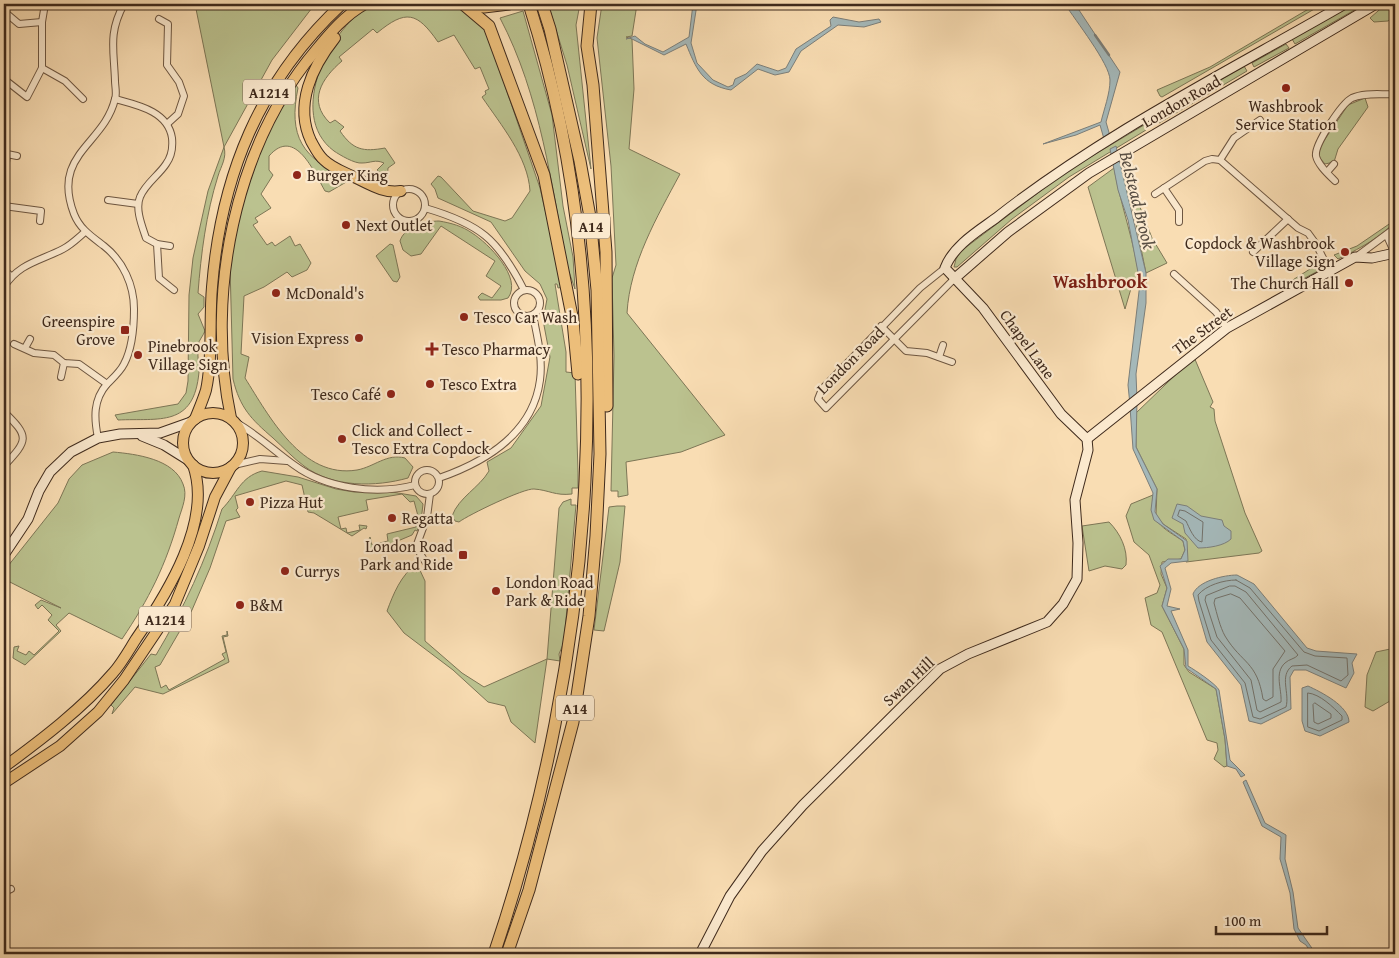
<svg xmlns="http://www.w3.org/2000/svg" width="1399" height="958" viewBox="0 0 1399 958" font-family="'Gentium Book Plus',serif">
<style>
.green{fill:#bbc28f;stroke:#7d7656}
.water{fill:#a4b8b9;stroke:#7c7f7a}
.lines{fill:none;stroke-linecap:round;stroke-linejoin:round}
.shore{stroke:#72716a;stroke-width:1}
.stream{stroke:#7c7f7a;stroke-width:2.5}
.street-casing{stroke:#6e5742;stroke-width:8}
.secondary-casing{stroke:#3f2a1c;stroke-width:11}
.primary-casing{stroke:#3f2a1c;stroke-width:12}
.highway-casing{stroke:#3f2a1c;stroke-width:13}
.street{stroke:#fbe9ce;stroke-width:6}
.secondary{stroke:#fbe9ce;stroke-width:9}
.primary{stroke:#ecbe7a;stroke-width:10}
.highway{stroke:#ecbe7a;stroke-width:11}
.poi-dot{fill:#8f2418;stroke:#fbe9ce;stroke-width:2}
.labels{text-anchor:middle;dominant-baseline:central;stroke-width:4.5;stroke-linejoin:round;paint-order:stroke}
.shield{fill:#fbe9ce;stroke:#776351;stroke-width:1}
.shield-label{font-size:15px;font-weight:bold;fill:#3f2a1c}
.street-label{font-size:16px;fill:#3f2a1c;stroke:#fbe9ce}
.poi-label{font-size:16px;fill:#3f2a1c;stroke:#fbe9ce;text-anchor:start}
.water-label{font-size:18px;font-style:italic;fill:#584e43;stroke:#fbe9ce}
.quarter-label{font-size:19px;font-weight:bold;fill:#7a1f14;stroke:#fbe9ce}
</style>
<rect width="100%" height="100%" fill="#f9ddb3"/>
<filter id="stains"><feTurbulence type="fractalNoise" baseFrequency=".004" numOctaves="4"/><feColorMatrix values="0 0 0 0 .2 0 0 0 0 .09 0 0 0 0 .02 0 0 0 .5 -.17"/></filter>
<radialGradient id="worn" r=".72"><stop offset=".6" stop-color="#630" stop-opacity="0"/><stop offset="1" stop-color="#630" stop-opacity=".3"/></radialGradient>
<g class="green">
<path d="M195,4H315L272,60L224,147C227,158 221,166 218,176C206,214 201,254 198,293L204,297V307L198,314L205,331C203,336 199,340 198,345C197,354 199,364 199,372C194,428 159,418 118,420L115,415L178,404L186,393L188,381L189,295L193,258L208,191L224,147Z"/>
<path d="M374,4H455L474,14L488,36L540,188L563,287L558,288L557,284H555L566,352V372L575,373L578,472V488H572V494C555,496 549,490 534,489C524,488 468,515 459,522L455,521L452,516C459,497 479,488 489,471L487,462L511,448L541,406L550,357L543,320L547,299L540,284L525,271L491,222L438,198L435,189L431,184L438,176L441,177L473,211L505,221L512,218L530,191C528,157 501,125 482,97L486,94L485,91L489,89L480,67L475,69L454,35L438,42C417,12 406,9 377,33L373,29L339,57L342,61C322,78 307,101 330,123L335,120L344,127L340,131C353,150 363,152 385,148L395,163L388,168L387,179L377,170L384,163C375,159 371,163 362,163C355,164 340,155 334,151C285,115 331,23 374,4Z"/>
<path d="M548,4H580L576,25L591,169L567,65Z"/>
<path d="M602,4H637L632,36L626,37L632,39L634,89L629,149L680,174C657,217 630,263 627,313L725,435L681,452L626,462L628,495L618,497V491H611L614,356L612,278L616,265L611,166L597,38Z"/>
<path d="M1317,4H1323L1162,97L1160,96L1157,90L1210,67Z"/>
<path d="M1354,4H1365L1295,44L1292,39Z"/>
<path d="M1386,4H1395V16L1388,21L1374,22L1370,18Z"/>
<path d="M523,11L552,115L563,206L573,257L575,289L568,269C551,185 541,96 500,18Z"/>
<path d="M1286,44L1289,48L1254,67L1252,63Z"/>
<path d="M1244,66L1247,71L1159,123L1157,117Z"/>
<path d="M296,85L298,88C288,136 302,159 348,178V181L329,192L325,191C314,172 295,126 269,156V170L273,175L261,194L271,208L255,218L258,222L253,225L267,245L272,242L275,246L290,236L295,246L300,244L311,263L307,270L292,277L287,272L264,287L244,296L241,354L249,357L245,378C269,416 302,479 357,470C374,467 387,453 405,458L413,467L408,478C376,487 333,488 304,466C293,458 283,447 273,438C251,419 240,408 233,379L230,266L238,215L269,127Z"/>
<path d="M1365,98L1368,107L1338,149L1334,162L1325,164L1319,157V148L1348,105Z"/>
<path d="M1144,125L1146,130L1069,177L1012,219L957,267H954L956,259L961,251L1067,171Z"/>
<path d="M1120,162L1126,171L1152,238L1167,263L1146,273L1134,214L1124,186Z"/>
<path d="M1114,168C1121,207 1135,243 1140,283L1132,285L1125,309L1088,187Z"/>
<path d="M1395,220C1388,234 1353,252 1338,259L1334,255L1357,246Z"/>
<path d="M439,221C451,223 462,226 472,233C488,243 523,278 508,298L501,300H480L478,297L482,293L492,298L501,286L486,276L495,261L441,226L421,254L411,256L403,250L400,241C404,227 426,221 439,221Z"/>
<path d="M390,244L393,245L400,277L397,282L393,281L376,256Z"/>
<path d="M1321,262L1318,271L1290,286L1288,283Z"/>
<path d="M1194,357L1213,402L1210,407L1214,409L1215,421L1245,513L1262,551L1259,553L1186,562V539L1163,524L1156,515L1157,489L1136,447V413Z"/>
<path d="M113,452C136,454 174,459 183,484C188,495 182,508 179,518C166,565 149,599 122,639L69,613L56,625L61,631L25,665L13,658L14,647L19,646L17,651L26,655L29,651L34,655L59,631L48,620L52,615L42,605L38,609L35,605L41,600L61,608L4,579V571L58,503L69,479L82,465Z"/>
<path d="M262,471L298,477L336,489L354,492H392L416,496L423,504L421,521L417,531L415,530L412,535L374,551L366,546L370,537L372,545L388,541L387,534L416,527L414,518L418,516L414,501L410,502L402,494L366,500L368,510L338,517L341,529L346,528L347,533L360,530L359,525L367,526L366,529L364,528L352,536L314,513L308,512L302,485L286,481L235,496L238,508L236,510L240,517L226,521L210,568L192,610L160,665L155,667L161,688L166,685L169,690L225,659L222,654L226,652L222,636L227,635V631L228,636L223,637L229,662L163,694L135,687L112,714L114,708L111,705L151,654L156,655C184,608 206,560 222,509C237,494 240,477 262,471Z"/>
<path d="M1153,495C1150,523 1162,527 1183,541L1185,550L1181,559L1162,562L1161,574L1167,588L1162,606L1184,649V665L1189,672L1216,689L1225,739L1227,766L1224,767L1214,759L1218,750L1217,743L1207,740L1162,632L1151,625L1145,598L1157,593L1160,585L1149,555L1134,542L1126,516L1131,504Z"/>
<path d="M571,499V505H576L564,642L559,654L560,661L547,659L535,743L511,722L505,706L488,702L453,670L404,633L387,611C393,595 401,574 417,564L425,581V641L462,673L484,687L547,659L559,508L563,502Z"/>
<path d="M617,506H625L620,562L604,631L594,630L609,507Z"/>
<path d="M1109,522C1120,533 1128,549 1126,565L1122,569L1105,566L1089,571L1082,526Z"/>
<path d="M1395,648V698L1373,711L1365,707L1367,675L1376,652Z"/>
</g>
<g class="water">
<path d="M693,4H697L691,43L697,63L713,80L728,87L733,85L735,79L746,74L757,64L778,71L786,68L796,49L831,26L830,20L833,17L859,22L879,19L881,22L864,27L838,25L801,51L789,72L775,75L758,69L731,90C702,85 696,68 686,44L664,55L630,38L626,39L635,36L645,44L663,52L689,37Z"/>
<path d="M1065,4H1075L1120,72L1106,122L1112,143L1106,146L1100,125L1076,135L1043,144L1101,122C1104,109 1110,94 1110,80C1110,64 1075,20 1065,4Z"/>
<path d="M1116,146L1146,273V303L1136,374L1137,399L1130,405L1128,385L1140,283L1128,220L1118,190L1110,149Z"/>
<path d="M1137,401L1136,447L1157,489L1155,512L1163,524L1187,541L1188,561L1171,563L1165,568L1171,589L1167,606L1180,609L1171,611L1188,650V666C1195,670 1216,684 1219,690L1230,760L1245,775L1241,777L1236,769L1227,766L1225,739L1216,689L1186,668L1184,649L1162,606L1167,588L1160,566L1168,559H1181L1185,550L1183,541L1154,520L1151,510L1153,493L1133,449L1130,407Z"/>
<path d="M1177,504L1187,506L1201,516L1222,520L1224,526L1231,531V539C1224,546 1208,548 1198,548L1185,533L1183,524L1172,518Z"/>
<path d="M1237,575L1254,584L1307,648L1316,651L1357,654L1352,663L1354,673L1346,688L1306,670H1294L1290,677L1291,709L1261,724L1249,721L1241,685L1207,642L1193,594C1198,581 1224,575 1237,575Z"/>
<path d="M1308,686C1321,692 1349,706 1349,722L1320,736L1305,731L1302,721V688Z"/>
<path d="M1246,780L1265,823L1286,835L1285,859L1293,892L1298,928L1316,954H1312L1306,945L1300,941L1294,929L1290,893L1280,859L1281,837L1262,826L1243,782Z"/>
</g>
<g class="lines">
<g class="shore">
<path d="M1180,510L1185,511L1203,522L1202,542C1194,541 1189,527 1186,521L1178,516Z"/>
<path d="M1236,580L1250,588L1304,652L1315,656L1347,658L1348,675L1341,681L1307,665L1292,666C1279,676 1290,693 1286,707L1260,719L1253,717L1245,683L1211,640L1199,601L1198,595C1206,585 1224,580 1236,580Z"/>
<path d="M1230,586H1235L1246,592L1298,655C1295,659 1289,659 1285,663C1274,673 1282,689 1281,702L1260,712L1257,710L1251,680L1217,637L1205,600L1206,596Z"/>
<path d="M1231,594L1240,598L1285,651L1273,669V697L1266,701L1263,699C1257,661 1242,664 1225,636C1220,627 1217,614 1214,603L1215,599Z"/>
<path d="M1308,693C1320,694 1333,707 1342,716V720L1319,731L1308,727Z"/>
<path d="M1315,703L1331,714V718L1318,724L1314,722L1313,705Z"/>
</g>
<path class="stream" d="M1095,35L1109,55"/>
<defs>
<g id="street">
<path d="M6,13L19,24L42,22"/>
<path d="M159,19L168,24L167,65L179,82L184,96L178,114L167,124"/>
<path d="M42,68L65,81L83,99"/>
<path d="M4,79L27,97L42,68V22L45,4"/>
<path d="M115,99C137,105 168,111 172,138C173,148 172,156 166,164C159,175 145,184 140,197C135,209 142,226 146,238L157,244L159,278L174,290"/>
<path d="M1220,160L1234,138L1260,120"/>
<path d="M1327,172L1334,164"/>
<path d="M4,180L7,154L17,156"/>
<path d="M1335,181C1328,174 1318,165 1316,156C1314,145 1342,103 1352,98C1365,92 1382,95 1395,94"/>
<path d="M1164,188L1179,210V222"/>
<circle cx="409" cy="205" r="16"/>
<path d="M1155,194L1205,161L1212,159L1220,160L1298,228L1308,233L1316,244L1329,270"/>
<path d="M108,200L138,204"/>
<path d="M4,206L41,211L40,221"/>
<path d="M425,208C480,224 498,239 524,290"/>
<path d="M1387,236L1395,254"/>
<path d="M157,244L170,246"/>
<path d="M1253,252L1288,219"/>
<path d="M1356,257L1395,228"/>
<path d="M945,268L920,288L822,389L818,399L826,408L954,279"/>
<path d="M4,270L11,276"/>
<path d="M1174,274L1216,312L1227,328"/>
<path d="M4,287C19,263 40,261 63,249C71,245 78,238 85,232"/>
<circle cx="527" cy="303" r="13"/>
<path d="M881,326L906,351L927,353L952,362"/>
<path d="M14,344L34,353L54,355L64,363L79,364L107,384"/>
<path d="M25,348L30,339"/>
<path d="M939,357L943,345"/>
<path d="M61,377L64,363"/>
<path d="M4,412C30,437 28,440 4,466"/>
<path d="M235,422C257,434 274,451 294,465C327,489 376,495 415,485"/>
<path d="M98,438C94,418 93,400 107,384C113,378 120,372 124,364C132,349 134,326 134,309C134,285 123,261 104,246C91,236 80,229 74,214C51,154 104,145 115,99C117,94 115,86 115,81C114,50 108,33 124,4"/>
<path d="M234,465L260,459L287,461"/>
<circle cx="427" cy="482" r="12"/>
<path d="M439,478C485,462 533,434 540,380C543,358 537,336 533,315"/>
<path d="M426,563L416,547L427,517L430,494"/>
<path d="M4,892L11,889"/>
</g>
<g id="secondary">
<path d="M954,279L1008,232L1089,173L1376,4"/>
<path d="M142,436L164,445L188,460"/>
<path d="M1087,439L1227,328L1355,257L1372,258L1395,253"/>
<path d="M4,555L28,519L39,491L50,472L71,452L98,438L120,434L160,433L191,422"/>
<path d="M700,954L730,896L762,851L803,805L940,669L968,654L1047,622L1063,604L1077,579L1078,543L1075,500L1088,450L1087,439L1061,414L983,308L945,268C953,246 978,231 996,218C1103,134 1227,72 1345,4"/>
</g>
<g id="primary">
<path d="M335,38C312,67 294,105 311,141C315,148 318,155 324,160C332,168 344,172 354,177C369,184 384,194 401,191"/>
<circle cx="213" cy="443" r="30"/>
<path d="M231,418C205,296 234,147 316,50C330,33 345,15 365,4"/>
<path d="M195,419C199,409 203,400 206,390C213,358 209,321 212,287C221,176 259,81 342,4"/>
<path d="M4,767C41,740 83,708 113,673C122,663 129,650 136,639C167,594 213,521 193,465"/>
<path d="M4,783L60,746L98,712L124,680L175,604L199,546L215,497L231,467"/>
</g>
<g id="highway">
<path d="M463,4L489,26L544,175L573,321L578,374"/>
<path d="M466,4L484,7L509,4"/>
<path d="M591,4L587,46L593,85L606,252L607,406"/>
<path d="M494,954C594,659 625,304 529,4"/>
<path d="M507,954L529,890L573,722L589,616L596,536L600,454L597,290L590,217L580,161L550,29L542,4"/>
</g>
</defs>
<use href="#street" class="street-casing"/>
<use href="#secondary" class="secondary-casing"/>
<use href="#primary" class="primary-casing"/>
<use href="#highway" class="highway-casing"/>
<use href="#street" class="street"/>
<use href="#secondary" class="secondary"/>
<use href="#primary" class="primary"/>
<use href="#highway" class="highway"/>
</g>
<g class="poi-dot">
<circle cx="1286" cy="88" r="5"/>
<circle cx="297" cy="175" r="5"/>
<circle cx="346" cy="225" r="5"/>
<circle cx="1345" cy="252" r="5"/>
<circle cx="1349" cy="283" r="5"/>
<circle cx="276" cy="293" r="5"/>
<circle cx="464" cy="317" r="5"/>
<rect x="120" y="325" width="10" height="10" rx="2.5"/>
<circle cx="359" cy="338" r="5"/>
<path d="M429.5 341.5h5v5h5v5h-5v5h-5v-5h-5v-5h5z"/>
<circle cx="138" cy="355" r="5"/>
<circle cx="430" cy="384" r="5"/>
<circle cx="391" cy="394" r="5"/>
<circle cx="342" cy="439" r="5"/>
<circle cx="250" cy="502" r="5"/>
<circle cx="392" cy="518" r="5"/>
<rect x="458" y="550" width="10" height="10" rx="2.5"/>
<circle cx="285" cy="571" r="5"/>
<circle cx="496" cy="591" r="5"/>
<circle cx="240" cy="605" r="5"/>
</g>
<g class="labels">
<g class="shield">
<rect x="243" y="79.5" width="52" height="25" rx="4"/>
<rect x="572" y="213.5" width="38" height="25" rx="4"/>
<rect x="139" y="606.5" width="52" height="25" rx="4"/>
<rect x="556" y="695.5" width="38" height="25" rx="4"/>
</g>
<g class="shield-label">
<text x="269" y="92">A1214</text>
<text x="591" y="226">A14</text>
<text x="165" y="619">A1214</text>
<text x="575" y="708">A14</text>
</g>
<g class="street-label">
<text transform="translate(1181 101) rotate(-30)">London Road</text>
<text transform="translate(1202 330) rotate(-36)">The Street</text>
<text transform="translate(1028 344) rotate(54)">Chapel Lane</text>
<text transform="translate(850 360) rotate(-45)">London Road</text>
<text transform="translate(908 681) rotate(-43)">Swan Hill</text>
</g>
<g class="poi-label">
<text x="1286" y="106" text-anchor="middle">Washbrook<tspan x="1286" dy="18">Service Station</tspan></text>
<text x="307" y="175">Burger King</text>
<text x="356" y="225">Next Outlet</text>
<text x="1335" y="243" text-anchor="end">Copdock &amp; Washbrook<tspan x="1335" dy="18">Village Sign</tspan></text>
<text x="1339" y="283" text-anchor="end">The Church Hall</text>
<text x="286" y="293">McDonald's</text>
<text x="474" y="317">Tesco Car Wash</text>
<text x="115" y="321" text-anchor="end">Greenspire<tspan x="115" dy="18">Grove</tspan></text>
<text x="349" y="338" text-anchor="end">Vision Express</text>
<text x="148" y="346">Pinebrook<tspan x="148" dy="18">Village Sign</tspan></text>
<text x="442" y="349">Tesco Pharmacy</text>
<text x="440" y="384">Tesco Extra</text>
<text x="381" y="394" text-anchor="end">Tesco Café</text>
<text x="352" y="430">Click and Collect -<tspan x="352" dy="18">Tesco Extra Copdock</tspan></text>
<text x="260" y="502">Pizza Hut</text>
<text x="402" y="518">Regatta</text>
<text x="453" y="546" text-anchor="end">London Road<tspan x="453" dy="18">Park and Ride</tspan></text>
<text x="295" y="571">Currys</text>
<text x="506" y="582">London Road<tspan x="506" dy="18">Park &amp; Ride</tspan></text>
<text x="250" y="605">B&amp;M</text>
</g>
<g class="water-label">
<text transform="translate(1138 200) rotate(76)">Belstead Brook</text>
</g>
<g class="quarter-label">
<text x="1100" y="281">Washbrook</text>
</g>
</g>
<rect width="1399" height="958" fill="none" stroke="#f9ddb3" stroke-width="20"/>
<rect x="5" y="5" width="1389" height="948" fill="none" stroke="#3f2a1c" stroke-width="2.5"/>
<rect x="10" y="10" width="1379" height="938" fill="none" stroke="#3f2a1c"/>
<path d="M1216 926v8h111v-8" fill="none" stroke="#3f2a1c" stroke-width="2.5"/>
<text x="1224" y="926" font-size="15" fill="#3f2a1c" stroke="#fbe9ce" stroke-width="4" paint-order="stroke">100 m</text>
<rect width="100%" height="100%" filter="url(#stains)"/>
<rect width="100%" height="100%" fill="url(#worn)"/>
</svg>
